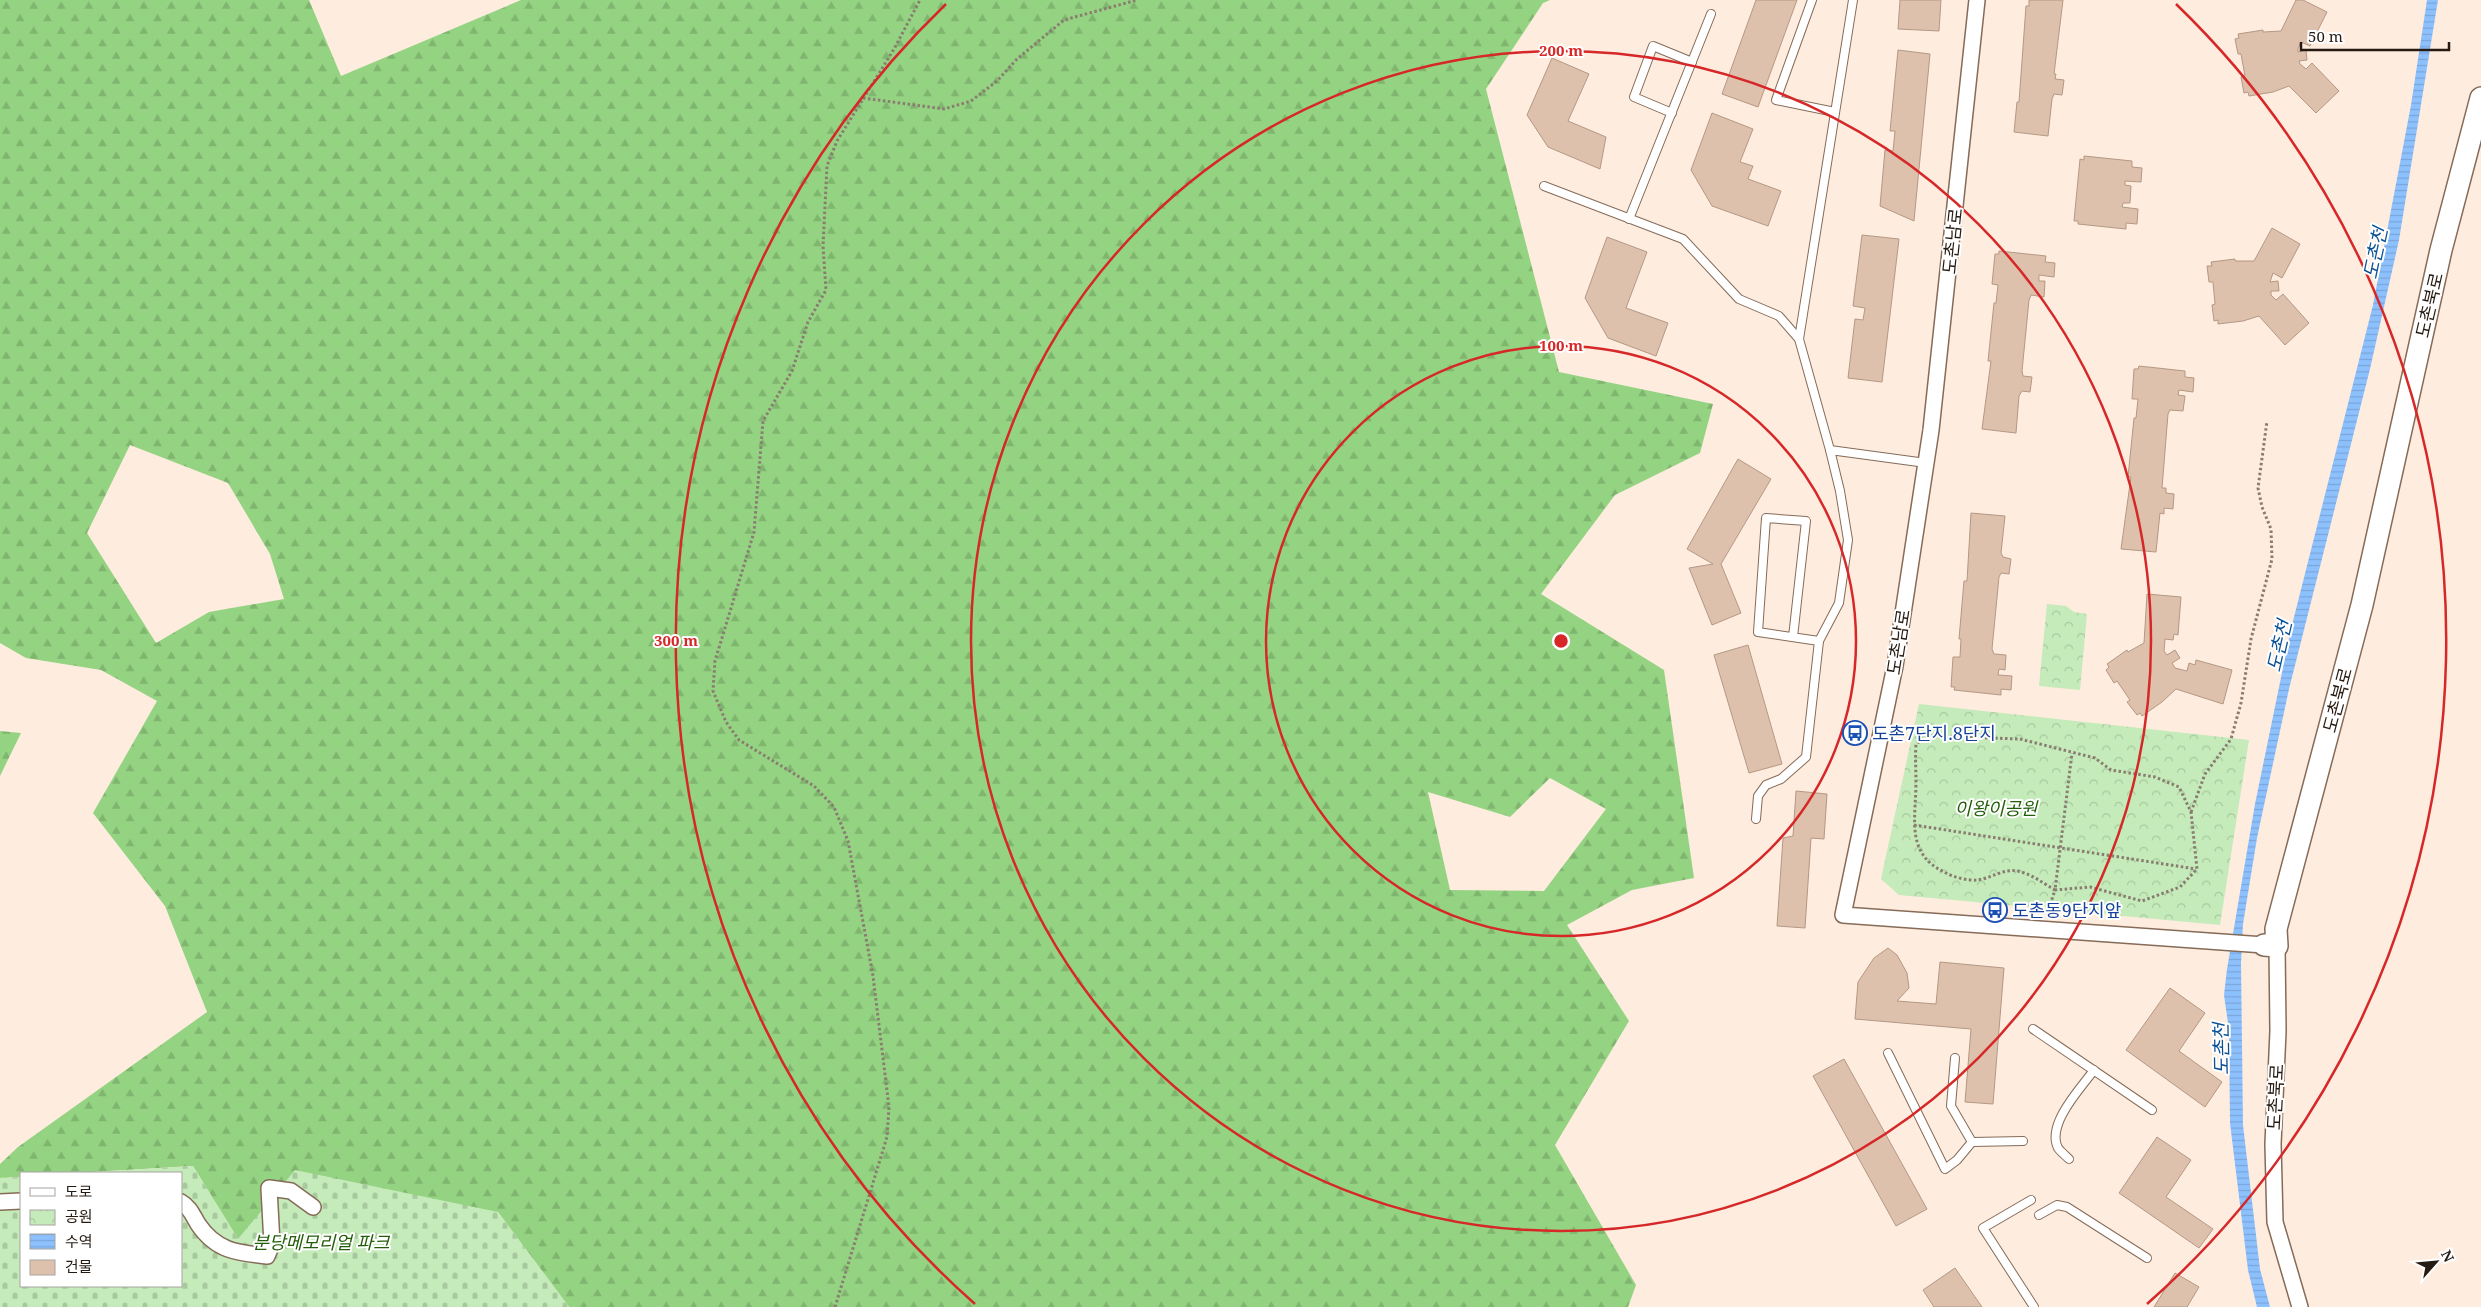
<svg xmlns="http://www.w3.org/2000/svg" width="2481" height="1307" viewBox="0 0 2481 1307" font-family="'Noto Serif','Noto Sans KR',serif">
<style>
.forest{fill:url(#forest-firs);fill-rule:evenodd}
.cemetery{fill:url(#cemetery-stones)}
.park{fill:url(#park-crowns)}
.water{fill:url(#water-rules)}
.building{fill:#dec1ac;stroke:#b49884}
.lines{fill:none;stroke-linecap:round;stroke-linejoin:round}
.lane-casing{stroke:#856b58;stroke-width:10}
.street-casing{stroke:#856b58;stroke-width:18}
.secondary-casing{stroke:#856b58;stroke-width:24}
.path{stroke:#897c71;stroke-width:3;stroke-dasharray:2.5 2.5;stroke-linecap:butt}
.lane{stroke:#fff;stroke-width:8}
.street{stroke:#fff;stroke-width:15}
.secondary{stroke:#fff;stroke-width:21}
.ring{fill:none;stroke:#d62828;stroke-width:2.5}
.labels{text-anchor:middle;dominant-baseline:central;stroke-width:4;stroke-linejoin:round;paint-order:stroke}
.street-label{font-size:18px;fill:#251b13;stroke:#fff}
.transit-label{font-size:18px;fill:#164399;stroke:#fff;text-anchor:start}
.park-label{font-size:18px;font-style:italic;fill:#225d08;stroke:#fff}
.water-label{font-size:19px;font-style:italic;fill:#0a5194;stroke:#fff}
.centre{fill:#d62828;stroke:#fff;stroke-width:2.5}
.ring-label{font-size:15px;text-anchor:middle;font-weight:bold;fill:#d62828;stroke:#fff;stroke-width:4;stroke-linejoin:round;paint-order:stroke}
</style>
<defs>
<pattern id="forest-firs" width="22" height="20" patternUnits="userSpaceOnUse" patternTransform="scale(1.25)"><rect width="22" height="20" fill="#94d382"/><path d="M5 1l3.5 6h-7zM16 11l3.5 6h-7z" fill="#7fb56f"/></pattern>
<pattern id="cemetery-stones" width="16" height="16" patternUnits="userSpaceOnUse" patternTransform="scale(1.25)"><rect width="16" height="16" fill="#c4ebb9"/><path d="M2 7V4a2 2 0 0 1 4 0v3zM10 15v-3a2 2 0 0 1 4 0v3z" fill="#a8c99e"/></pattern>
<pattern id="park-crowns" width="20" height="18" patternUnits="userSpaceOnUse" patternTransform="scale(1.25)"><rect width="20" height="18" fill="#c4ebb9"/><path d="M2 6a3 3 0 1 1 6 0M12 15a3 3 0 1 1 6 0" fill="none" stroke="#a8c99e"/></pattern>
<pattern id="water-rules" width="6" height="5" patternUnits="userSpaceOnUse" patternTransform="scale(1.25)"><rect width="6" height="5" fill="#8dc1fe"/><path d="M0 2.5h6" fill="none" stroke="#7aa5d9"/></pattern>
</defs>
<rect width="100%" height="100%" fill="#feecdf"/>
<g class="forest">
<path d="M0,0H309L341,76L521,0H1550L1543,3L1486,89L1559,372L1713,404L1700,453L1615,495L1541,594L1664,670L1694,878L1632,890L1567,925L1629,1021L1555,1145L1636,1285L1628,1307H569L498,1212L238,1239L193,1166L76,1173H21V1177L0,1178V1164L18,1147L207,1012L165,906L93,813L157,701L101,670L26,658L0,643ZM130,445L228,483L270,554L284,599L209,612L156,643L87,533ZM1550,778L1606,809L1544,891L1450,890L1428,792L1510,817Z"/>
<path d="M0,731L21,733L0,776Z"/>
</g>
<path class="cemetery" d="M193,1166L238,1239L295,1170L498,1212L569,1307H0V1178L21,1177V1286H181V1173H76Z"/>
<g class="park">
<path d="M2047,604L2066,606L2074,612L2087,614L2080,690L2039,686Z"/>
<path d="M1919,704L2249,740L2220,925L1899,895L1881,879Z"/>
</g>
<path class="water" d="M2427,0H2438L2399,240L2370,369L2289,689L2257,838L2243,924L2241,963L2243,1125L2260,1269L2270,1307H2257L2248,1270L2230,1123L2229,1030L2224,995L2227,969L2255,804L2291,629L2373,305L2411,105Z"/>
<g class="building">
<path d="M1756,0H1797L1758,107L1722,94Z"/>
<path d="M1900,0H1941L1939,31L1898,29Z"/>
<path d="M2029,0H2063L2054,74H2056L2055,79L2064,80L2062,95L2054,94L2052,99L2048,136L2014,132L2017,102H2019L2026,6H2029Z"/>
<path d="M2296,0H2303L2327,12L2310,46L2301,42L2298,49V52L2306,50L2307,60L2299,61L2300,64L2306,69L2312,63L2339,91L2316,113L2289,86L2273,92L2249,96L2248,92L2244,93L2241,77L2245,76L2241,54H2238L2235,39L2239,38L2238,34L2263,30V32L2281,31Z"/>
<path d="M1898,50L1930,54L1914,221L1880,206L1885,150L1893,151L1895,131H1890Z"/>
<path d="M1552,58L1589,74L1568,121L1606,137L1600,169L1548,147L1527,115Z"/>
<path d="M1712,113L1753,129L1740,162L1753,166L1748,179L1781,191L1768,226L1712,206L1691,170Z"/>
<path d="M2084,156L2132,161V167L2142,168L2141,182L2125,181V185L2131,186L2130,203H2123L2122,207L2138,209L2137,224L2126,223V229L2078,224V221H2074L2080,159L2084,160Z"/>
<path d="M2272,228L2300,244L2282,278L2273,273L2270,282L2278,281L2279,291H2271V295L2276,300L2283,294L2309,323L2285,345L2259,316L2243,321L2218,324V320L2214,321L2212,305L2215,304L2213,282H2209L2207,266H2212L2211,262L2235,259V261H2254Z"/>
<path d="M1862,235L1899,239L1882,382L1848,378L1855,319L1863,320L1865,308L1853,306Z"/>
<path d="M1607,237L1647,252L1626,308L1668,323L1656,356L1608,338L1585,298Z"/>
<path d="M1999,251L2046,256L2045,262L2055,263L2054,277L2039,275V281H2045L2044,297L2031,295L2029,300L2022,371L2023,376L2032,377L2030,392L2022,391L2019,396L2016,433L1982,429L1991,361H1988L1994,303H1996L1998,285L1992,284L1995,254H1999Z"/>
<path d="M2139,366L2185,371V377L2194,378L2193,392L2179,390L2178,395L2185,396L2183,411L2170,410L2168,414L2162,488H2166V493L2174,494L2173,509L2164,508V514L2160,513L2156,552L2121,549L2131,477H2128L2134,418H2136L2138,399H2132L2134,369H2138Z"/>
<path d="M1738,459L1771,479L1721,564L1741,613L1712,625L1689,568L1713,564L1687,549Z"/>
<path d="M1971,513L2005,516L2001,553L2003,557L2011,559L2009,574L2001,573L1999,577L1992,649L1994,654L2006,655L2005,670L1999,669L1998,675L2012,676L2011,690L2001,689V695L1954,690L1955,687H1951L1953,657H1960L1961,639H1959L1964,581H1967Z"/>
<path d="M2147,594L2181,597L2178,635L2174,634L2173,640L2165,639L2164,651L2167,655L2175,650L2180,658L2172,663L2175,668L2187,671L2189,663L2195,665L2196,660L2232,670L2223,704L2176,689L2162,702L2142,716L2140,713L2137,715L2127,702L2130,700L2117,681L2114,683L2106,670L2109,667L2107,664L2127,650L2128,652L2144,643Z"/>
<path d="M1748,645L1782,764L1749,773L1714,655Z"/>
<path d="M1796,791L1827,794L1824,839L1811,838L1805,928L1777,926L1783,838L1793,836Z"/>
<path d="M1888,948L1897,955L1907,973L1909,988L1897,1001L1936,1004L1940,962L2004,968L1993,1104L1965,1102L1971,1029L1855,1019L1858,982L1874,958Z"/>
<path d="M2170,988L2205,1013L2179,1051L2222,1082L2205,1107L2126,1050Z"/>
<path d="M1844,1059L1927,1209L1896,1226L1813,1076Z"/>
<path d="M2157,1137L2191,1160L2166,1197L2213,1229L2199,1248L2119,1193Z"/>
<path d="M1955,1268L1982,1307H1934L1923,1290Z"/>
<path d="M2175,1273L2199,1287L2187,1307H2154Z"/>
</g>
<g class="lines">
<defs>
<g id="lane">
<path d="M1812,0L1776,100L1835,112"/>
<path d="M1672,113L1634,97L1653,46L1692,62"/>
<path d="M1544,186L1683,239L1739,299L1779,316L1799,339"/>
<path d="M1629,219L1711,14"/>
<path d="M1830,450L1799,339L1853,0"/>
<path d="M1793,637L1806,521L1766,518L1758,632L1819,641"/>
<path d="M1756,819L1758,796L1766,785L1781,779L1806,757L1819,641L1839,603L1848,540L1840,491L1830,450L1926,463"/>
<path d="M2033,1029L2152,1110"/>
<path d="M1888,1053L1945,1169L1957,1160L1972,1142"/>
<path d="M1955,1058L1951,1106L1972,1142L2023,1141"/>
<path d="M2069,1159C2066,1156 2061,1152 2058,1148C2046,1124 2081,1088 2094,1070"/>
<path d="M2031,1200L1983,1228L2034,1307"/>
<path d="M2039,1215L2057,1205L2067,1207L2147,1258"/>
</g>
<g id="street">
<path d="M1977,0L1931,430L1895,666L1843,915L2264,945"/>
<path d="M2277,946L2278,1031L2273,1144L2275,1222L2300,1307"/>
<path d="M0,1202L21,1201"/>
<path d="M181,1202C190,1207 193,1216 198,1224C216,1251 237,1253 267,1256L272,1244L269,1188L291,1191L313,1207"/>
</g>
<path id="secondary" d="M2264,945L2277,946L2276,929L2362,605L2441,250L2481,98"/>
</defs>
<use href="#lane" class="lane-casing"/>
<use href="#street" class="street-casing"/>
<use href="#secondary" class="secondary-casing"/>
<g class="path">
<path d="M863,98L944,109L971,101L997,81L1017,59L1064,20L1137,0"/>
<path d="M2191,812L2205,774L2231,739L2241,703L2251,639L2272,559L2271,529L2262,507L2258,488L2267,421"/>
<path d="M1914,825L2196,869"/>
<path d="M2047,914L2055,890L2090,887L2142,901L2180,887L2197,869L2191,812L2179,787L2155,777L2111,770L2095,758L2020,739L1927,736L1916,744C1915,757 1916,769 1916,782C1916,818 1905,853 1944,872C1953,877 1968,881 1977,880C1987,879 1997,873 2007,871C2024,868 2041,882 2055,890L2072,753"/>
<path d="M835,1307L887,1137L889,1107L873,976L848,841L834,807L814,786L739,740L726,722L713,691L715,661L754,532L763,421L792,371L808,322L826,290L823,246L827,166L837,141L894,49L920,0"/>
</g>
<use href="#lane" class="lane"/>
<use href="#street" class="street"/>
<use href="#secondary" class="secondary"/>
</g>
<g class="ring">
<circle cx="1561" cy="641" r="295"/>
<circle cx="1561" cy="641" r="590"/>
<path d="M975 1304A885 885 0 0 1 946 4M2176 4A885 885 0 0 1 2147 1304"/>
</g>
<defs>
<symbol id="bus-ring" viewBox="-11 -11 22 22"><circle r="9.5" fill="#fff" stroke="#1a4fb4" stroke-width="1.5"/><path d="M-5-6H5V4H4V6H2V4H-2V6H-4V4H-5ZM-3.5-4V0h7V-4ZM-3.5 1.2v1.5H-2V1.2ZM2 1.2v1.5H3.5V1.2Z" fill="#1a4fb4"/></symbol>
</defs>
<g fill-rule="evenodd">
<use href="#bus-ring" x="1841" y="719" width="28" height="28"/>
<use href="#bus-ring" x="1981" y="896" width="28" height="28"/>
</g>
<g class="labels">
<g class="street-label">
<text transform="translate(1952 241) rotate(-84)">도촌남로</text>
<text transform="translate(2429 305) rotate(-77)">도촌북로</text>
<text transform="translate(1898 642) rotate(-81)">도촌남로</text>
<text transform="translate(2337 700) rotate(-75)">도촌북로</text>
<text transform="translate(2275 1097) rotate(-87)">도촌북로</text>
</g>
<g class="transit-label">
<text x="1872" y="733">도촌7단지.8단지</text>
<text x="2012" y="910">도촌동9단지앞</text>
</g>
<g class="park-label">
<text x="1996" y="808">이왕이공원</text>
<text x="321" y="1242">분당메모리얼 파크</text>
</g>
<g class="water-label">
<text transform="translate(2375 253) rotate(-78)">도촌천</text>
<text transform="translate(2279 646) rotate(-77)">도촌천</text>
<text transform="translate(2221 1049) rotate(-91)">도촌천</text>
</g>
</g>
<circle cx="1561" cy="641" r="8" class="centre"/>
<g class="ring-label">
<text x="1561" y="56">200 m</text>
<text x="1561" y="351">100 m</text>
<text x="676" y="646">300 m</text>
</g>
<rect x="20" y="1172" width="162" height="115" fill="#ffffff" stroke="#a8a4a1"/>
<rect x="30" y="1188" width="25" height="8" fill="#ffffff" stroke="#a8a4a1"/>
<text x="65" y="1197" font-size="15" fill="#251b13">도로</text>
<rect x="30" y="1210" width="25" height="15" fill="url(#park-crowns)" stroke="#a8a4a1"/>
<text x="65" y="1222" font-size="15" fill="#251b13">공원</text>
<rect x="30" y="1234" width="25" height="15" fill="url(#water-rules)" stroke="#a8a4a1"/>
<text x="65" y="1247" font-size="15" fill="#251b13">수역</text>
<rect x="30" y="1260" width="25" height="15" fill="#dec1ac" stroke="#a8a4a1"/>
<text x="65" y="1272" font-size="15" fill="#251b13">건물</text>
<g transform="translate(2436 1262) rotate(63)" stroke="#ffffff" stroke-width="4" paint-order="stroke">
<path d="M0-4L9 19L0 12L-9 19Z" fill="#251b13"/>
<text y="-8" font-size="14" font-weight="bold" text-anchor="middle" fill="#251b13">N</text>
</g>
<path d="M2301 42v8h148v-8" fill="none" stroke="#251b13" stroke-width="2.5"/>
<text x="2308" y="42" font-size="15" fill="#251b13" stroke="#ffffff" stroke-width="4" paint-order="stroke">50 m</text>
</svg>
